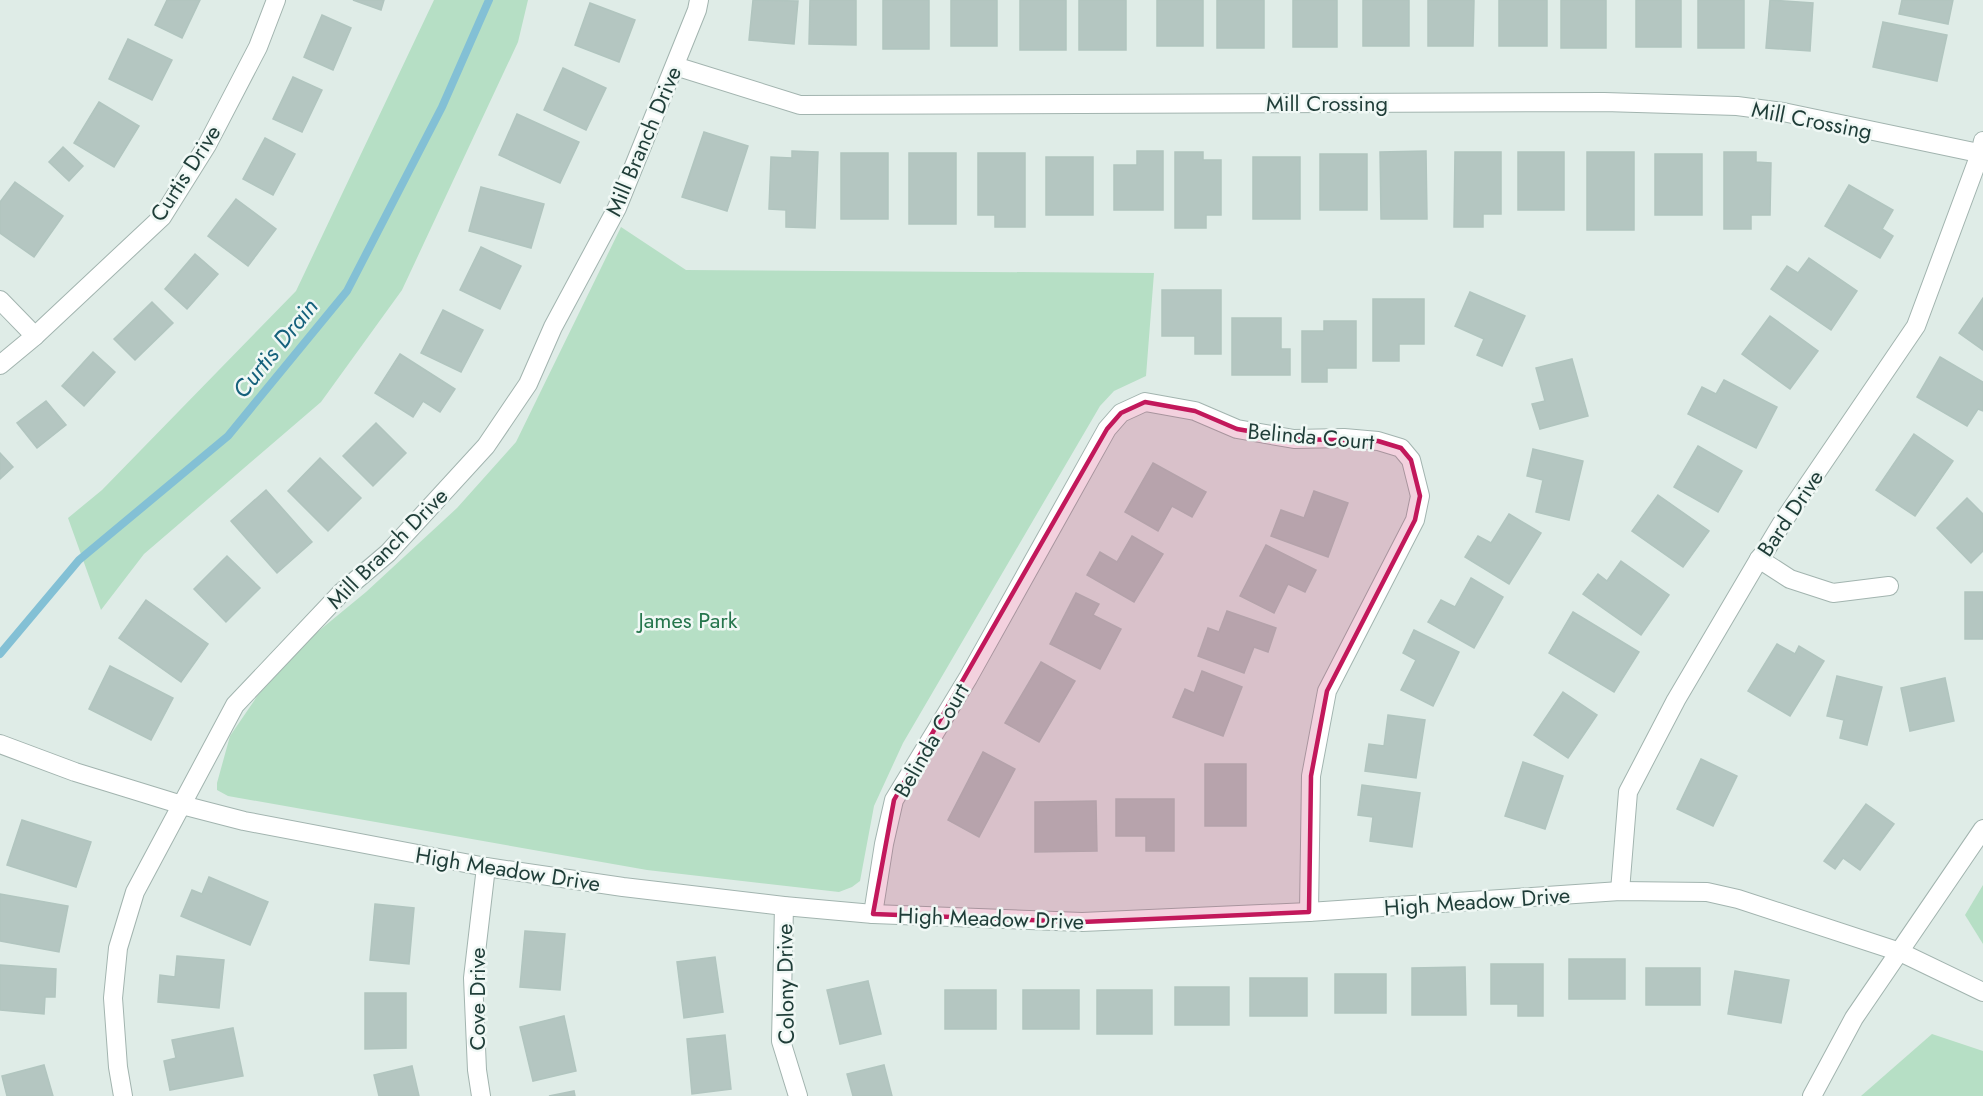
<svg xmlns="http://www.w3.org/2000/svg" width="1983" height="1096" viewBox="0 0 1983 1096" font-family="Jost,sans-serif">
<style>
.green{fill:#b6dfc5}
.lines{fill:none;stroke-linecap:round;stroke-linejoin:round}
.stream{stroke:#83c0d5;stroke-width:8}
.building{fill:#b4c6c1;stroke:#b1c5bf;stroke-width:1.5}
.minor-casing{stroke:#a2b4af;stroke-width:20}
.minor{stroke:#fff;stroke-width:18}
.marked{fill:#c2185b;fill-opacity:0.2;stroke:#c2185b;stroke-width:4.5;stroke-linejoin:round}
.labels{text-anchor:middle;dominant-baseline:central;stroke-width:5;stroke-linejoin:round;paint-order:stroke}
.street-label{font-size:22px;fill:#1f3d38;stroke:#f0f8f5}
.park-label{font-size:22px;fill:#26764d;stroke:#f0f8f5}
.water-label{font-size:24px;font-style:italic;fill:#15617c;stroke:#f0f8f5}
</style>
<rect width="100%" height="100%" fill="#dfece7"/>
<g class="green">
<path d="M434,0H528L518,42L402,290L321,402L144,554L101,610L68,518L102,490L296,291Z"/>
<path d="M621,227L686,270L1154,273L1146,376L1114,391L1100,406L903,743L874,806L860,881L852,887L839,892L647,870L228,796L217,790V783L230,736L258,695L315,634L366,592L457,508L516,442Z"/>
<path d="M1983,885V944L1965,915Z"/>
<path d="M1932,1034L1983,1051V1096H1861Z"/>
</g>
<g class="lines">
<path class="stream" d="M0,654L79,560L228,436L347,291L442,107L489,0"/>
</g>
<g class="building">
<path d="M167,0H200L182,38L155,25Z"/>
<path d="M353,0H384L381,10Z"/>
<path d="M753,0L798,1L794,44L749,40Z"/>
<path d="M810,0H856V45L809,44Z"/>
<rect x="883" y="0" width="46" height="49"/>
<rect x="951" y="0" width="46" height="46"/>
<rect x="1020" y="0" width="46" height="50"/>
<rect x="1079" y="0" width="47" height="50"/>
<rect x="1157" y="0" width="46" height="46"/>
<rect x="1217" y="0" width="47" height="48"/>
<rect x="1293" y="0" width="44" height="47"/>
<rect x="1363" y="0" width="46" height="46"/>
<path d="M1428,0H1474L1473,46H1428Z"/>
<rect x="1499" y="0" width="48" height="46"/>
<rect x="1561" y="0" width="45" height="48"/>
<rect x="1636" y="0" width="45" height="47"/>
<rect x="1698" y="0" width="46" height="48"/>
<path d="M1770,0L1813,3L1810,51L1766,48Z"/>
<path d="M1902,0H1953L1948,24L1899,14Z"/>
<path d="M590,3L635,20L619,62L575,45Z"/>
<path d="M322,15L351,28L333,70L304,57Z"/>
<path d="M1883,22L1947,35L1937,81L1873,67Z"/>
<path d="M128,39L172,60L152,100L109,79Z"/>
<path d="M563,68L606,88L586,130L544,110Z"/>
<path d="M293,77L322,90L302,132L273,119Z"/>
<path d="M99,102L139,126L114,167L74,143Z"/>
<path d="M517,114L579,142L560,183L499,155Z"/>
<path d="M704,132L748,146L727,211L682,197Z"/>
<path d="M265,138L295,154L273,195L243,179Z"/>
<path d="M63,147L83,166L69,181L49,162Z"/>
<path d="M792,151L818,152L815,228L786,227V210L769,209L771,157L792,158Z"/>
<path d="M1137,151H1163V210H1114V165H1137Z"/>
<path d="M1426,151L1427,219H1381L1380,152Z"/>
<path d="M1175,152H1203V160H1221V215H1206V228H1175Z"/>
<path d="M1455,152H1501V214H1483V227H1454Z"/>
<rect x="1518" y="152" width="46" height="58"/>
<rect x="1587" y="152" width="47" height="78"/>
<path d="M1724,152H1756V162L1771,163L1770,215H1751V229H1724Z"/>
<rect x="841" y="153" width="47" height="66"/>
<rect x="909" y="153" width="47" height="71"/>
<path d="M978,153H1025V227H995V215H978Z"/>
<rect x="1320" y="154" width="47" height="56"/>
<rect x="1655" y="154" width="47" height="61"/>
<rect x="1046" y="157" width="47" height="58"/>
<rect x="1253" y="157" width="47" height="62"/>
<path d="M15,182L63,216L34,257L0,233V202Z"/>
<path d="M1849,185L1893,210L1882,229L1893,236L1880,258L1825,226Z"/>
<path d="M481,187L544,204L531,248L469,231Z"/>
<path d="M236,199L276,229L248,266L208,236Z"/>
<path d="M481,247L521,266L500,309L460,290Z"/>
<path d="M195,254L218,274L187,309L165,289Z"/>
<path d="M1809,258L1857,291L1831,330L1771,289L1787,266L1798,273Z"/>
<path d="M1162,290H1221V354H1195V336H1162Z"/>
<path d="M1470,292L1525,316L1502,366L1477,355L1484,339L1455,326Z"/>
<path d="M1983,298V350L1959,333Z"/>
<path d="M1373,299H1424V344H1399V361H1373Z"/>
<path d="M152,302L173,323L135,360L114,339Z"/>
<path d="M443,310L483,330L461,372L421,353Z"/>
<path d="M1770,316L1818,351L1790,389L1742,354Z"/>
<path d="M1232,318H1281V349H1290V375H1232Z"/>
<path d="M1324,321H1356V368H1327V382H1302V331H1324Z"/>
<path d="M93,352L115,372L84,406L62,386Z"/>
<path d="M400,354L455,389L440,412L423,401L413,417L375,393Z"/>
<path d="M1940,357L1983,382V411L1978,409L1967,426L1917,397Z"/>
<path d="M1572,359L1588,416L1540,429L1532,404L1545,401L1536,368Z"/>
<path d="M1724,380L1777,407L1756,448L1688,414L1702,387L1716,394Z"/>
<path d="M46,401L66,425L37,448L17,423Z"/>
<path d="M376,423L406,453L373,486L343,456Z"/>
<path d="M1914,434L1953,461L1915,516L1876,490Z"/>
<path d="M1698,446L1742,471L1718,512L1674,487Z"/>
<path d="M1533,449L1583,461L1569,520L1536,512L1543,480L1527,476Z"/>
<path d="M0,453L13,467L0,479Z"/>
<path d="M320,458L361,498L328,531L288,491Z"/>
<path d="M1153,463L1206,492L1192,517L1172,506L1158,531L1125,512Z"/>
<path d="M266,490L312,542L277,573L231,521Z"/>
<path d="M1314,491L1348,503L1328,557L1271,536L1281,510L1304,518Z"/>
<path d="M1658,495L1709,531L1683,567L1632,531Z"/>
<path d="M1967,498L1983,514V551L1971,563L1937,528Z"/>
<path d="M1509,514L1541,533L1509,584L1465,557L1478,536L1491,543Z"/>
<path d="M1132,536L1163,554L1134,602L1087,575L1100,552L1117,562Z"/>
<path d="M1266,545L1316,570L1305,592L1288,584L1274,613L1240,596Z"/>
<path d="M227,556L260,588L226,622L194,589Z"/>
<path d="M1621,561L1669,595L1641,635L1583,594L1598,574L1607,581Z"/>
<path d="M1471,578L1503,597L1474,648L1428,622L1441,600L1455,607Z"/>
<rect x="1965" y="592" width="18" height="47"/>
<path d="M1076,593L1099,604L1093,615L1121,629L1100,669L1050,644Z"/>
<path d="M146,600L208,644L181,682L119,638Z"/>
<path d="M1227,611L1276,628L1268,652L1254,647L1244,673L1198,656L1208,628L1219,632Z"/>
<path d="M1573,612L1639,652L1614,692L1549,653Z"/>
<path d="M1414,630L1459,652L1433,706L1401,690L1416,660L1403,653Z"/>
<path d="M1777,644L1795,654L1799,646L1824,661L1790,716L1748,691Z"/>
<path d="M1041,662L1075,681L1039,742L1005,723Z"/>
<path d="M110,666L173,698L151,740L89,709Z"/>
<path d="M1202,671L1242,687L1223,736L1173,717L1185,689L1194,693Z"/>
<path d="M1837,676L1882,687L1867,745L1840,738L1844,720L1827,716Z"/>
<path d="M1945,678L1954,721L1910,731L1901,688Z"/>
<path d="M1563,692L1597,715L1568,758L1534,735Z"/>
<path d="M1388,715L1425,720L1416,778L1365,771L1369,744L1384,746Z"/>
<path d="M983,752L1015,769L979,837L948,820Z"/>
<path d="M1701,759L1737,776L1713,826L1677,809Z"/>
<path d="M1523,762L1563,776L1545,829L1505,816Z"/>
<rect x="1205" y="764" width="41" height="62"/>
<path d="M1362,785L1420,793L1412,847L1370,841L1373,817L1358,815Z"/>
<path d="M1116,799H1174V851H1146V836H1116Z"/>
<path d="M1096,801L1097,851L1035,852V802Z"/>
<path d="M1866,804L1894,824L1860,870L1843,858L1835,869L1824,861Z"/>
<path d="M22,820L91,842L76,887L7,865Z"/>
<path d="M209,877L268,902L250,945L181,916L192,890L202,894Z"/>
<path d="M0,894L68,906L59,952L0,941Z"/>
<path d="M375,904L414,908L409,964L370,960Z"/>
<path d="M525,931L565,934L560,990L520,987Z"/>
<path d="M177,956L224,960L219,1008L158,1002L160,975L175,977Z"/>
<path d="M715,957L723,1012L684,1018L677,962Z"/>
<rect x="1569" y="959" width="56" height="40"/>
<path d="M1491,964H1543V1016H1518V1004H1491Z"/>
<path d="M0,965L56,969L55,997H45L44,1014L0,1010Z"/>
<path d="M1465,967L1466,1015H1412V968Z"/>
<rect x="1646" y="968" width="54" height="37"/>
<path d="M1735,971L1789,980L1781,1023L1728,1014Z"/>
<rect x="1335" y="974" width="51" height="39"/>
<rect x="1250" y="978" width="57" height="38"/>
<path d="M868,981L881,1034L840,1044L827,990Z"/>
<rect x="1175" y="987" width="54" height="38"/>
<rect x="945" y="990" width="51" height="39"/>
<rect x="1023" y="990" width="56" height="39"/>
<rect x="1097" y="990" width="55" height="44"/>
<path d="M365,993H406V1048L365,1049Z"/>
<path d="M564,1016L576,1071L533,1081L520,1027Z"/>
<path d="M233,1028L243,1076L170,1090L164,1061L176,1058L172,1040Z"/>
<path d="M725,1035L731,1089L692,1094L687,1039Z"/>
<path d="M44,1065L53,1096H7L2,1076Z"/>
<path d="M884,1065L892,1096H853L847,1074Z"/>
<path d="M412,1066L419,1096H379L374,1075Z"/>
<path d="M574,1091L575,1096H549Z"/>
</g>
<g class="lines">
<defs>
<g id="minor">
<path d="M675,66L800,105L1604,102L1737,106L1783,112L1983,154"/>
<path d="M0,300L35,336"/>
<path d="M0,365L35,336L162,217L207,145L258,47L276,0"/>
<path d="M1759,559L1790,579L1833,593L1889,586"/>
<path d="M0,744L75,772L182,805L244,821L486,867L623,887L784,906L873,914L1082,922L1309,912L1620,891L1707,892L1738,899L1900,952L1983,992"/>
<path d="M1620,891L1628,792L1676,700L1759,559L1764,553L1782,523L1916,326L1980,154L1983,141"/>
<path d="M784,906L781,1041L798,1096"/>
<path d="M873,914L884,844L894,800L968,678L1107,429L1121,413L1145,402L1195,411L1237,429L1294,439L1344,438L1378,441L1401,448L1411,460L1420,496L1415,520L1327,691L1311,776L1309,912"/>
<path d="M123,1096L118,1067L113,998L118,948L135,892L235,705L342,592L388,553L486,446L528,384L553,327L617,208L697,10L699,0"/>
<path d="M481,1096L477,1070L473,978L486,867"/>
<path d="M1812,1096L1854,1018L1983,829"/>
</g>
</defs>
<use href="#minor" class="minor-casing"/>
<use href="#minor" class="minor"/>
</g>
<path class="marked" d="M1145,402L1195,411L1237,429L1294,439L1378,441L1401,448L1411,460L1420,496L1415,520L1327,691L1311,776L1309,912L1082,922L873,914L894,800L1107,429L1121,413Z"/>
<g class="labels">
<g class="street-label">
<text x="1327" y="103">Mill Crossing</text>
<text transform="translate(1812 120) rotate(11)">Mill Crossing</text>
<text transform="translate(643 141) rotate(-67)">Mill Branch Drive</text>
<text transform="translate(185 173) rotate(-57)">Curtis Drive</text>
<text transform="translate(1311 436) rotate(5)">Belinda Court</text>
<text transform="translate(1790 513) rotate(-56)">Bard Drive</text>
<text transform="translate(387 548) rotate(-45)">Mill Branch Drive</text>
<text transform="translate(931 740) rotate(-60)">Belinda Court</text>
<text transform="translate(508 869) rotate(9)">High Meadow Drive</text>
<text transform="translate(1477 901) rotate(-4)">High Meadow Drive</text>
<text transform="translate(991 918) rotate(2)">High Meadow Drive</text>
<text transform="translate(785 984) rotate(-91)">Colony Drive</text>
<text transform="translate(477 999) rotate(-90)">Cove Drive</text>
</g>
<g class="park-label">
<text x="688" y="620">James Park</text>
</g>
<g class="water-label">
<text transform="translate(275 348) rotate(-51)">Curtis Drain</text>
</g>
</g>
</svg>
